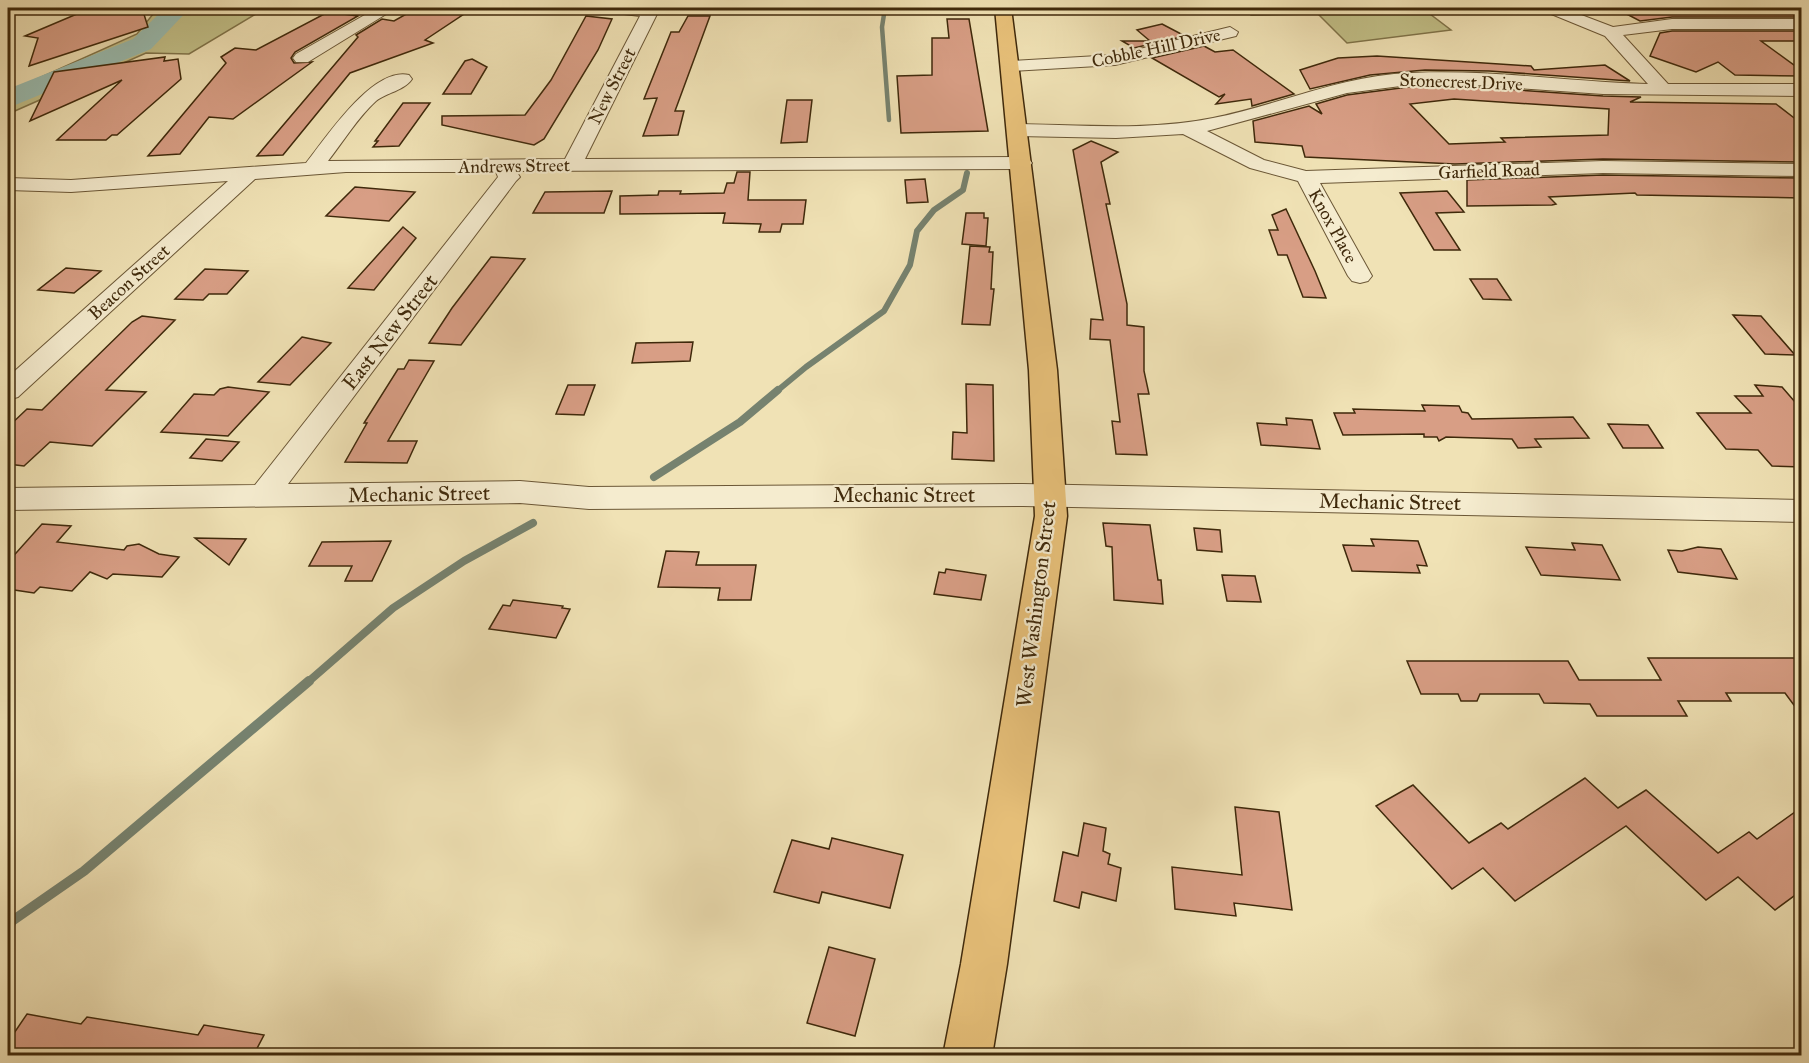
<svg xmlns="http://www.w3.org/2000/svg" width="1809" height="1063" viewBox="0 0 1809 1063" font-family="'IM FELL Great Primer',serif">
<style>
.green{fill:#c2c088;stroke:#80744a;stroke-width:1.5}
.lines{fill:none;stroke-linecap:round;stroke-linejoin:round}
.stream-far3{stroke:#76826f;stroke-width:4.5}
.stream-far2{stroke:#76826f;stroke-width:6}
.stream-far1{stroke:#76826f;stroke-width:8}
.stream{stroke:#76826f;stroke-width:10}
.river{fill:#9abdb1;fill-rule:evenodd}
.building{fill:#d89e85;stroke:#3f290b;stroke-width:1.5;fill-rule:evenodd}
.minor-casing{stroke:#6b5736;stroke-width:2}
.major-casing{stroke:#3f290b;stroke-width:3}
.minor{fill:#f5eccf;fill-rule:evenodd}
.major{fill:#e8c17a;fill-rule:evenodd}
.labels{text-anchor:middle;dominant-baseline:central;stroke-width:4.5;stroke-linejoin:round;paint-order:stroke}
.far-street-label{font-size:18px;fill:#3f290b;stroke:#f5eccf}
.street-label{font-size:21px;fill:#3f290b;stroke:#f5eccf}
</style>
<rect width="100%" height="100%" fill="#f0e2b5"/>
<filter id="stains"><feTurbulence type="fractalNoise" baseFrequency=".00333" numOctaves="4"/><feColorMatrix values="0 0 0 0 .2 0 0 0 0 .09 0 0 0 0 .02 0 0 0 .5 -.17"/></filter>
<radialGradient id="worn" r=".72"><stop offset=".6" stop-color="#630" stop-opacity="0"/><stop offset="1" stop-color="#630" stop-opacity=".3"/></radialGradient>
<g class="green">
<path d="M158,8H266L189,54L146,53L8,114V92L137,34Z"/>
<path d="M1245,8H1422L1451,30L1347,43L1318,14L1251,15Z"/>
</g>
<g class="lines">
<path class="stream-far3" d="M885,8L882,27L889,120"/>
<path class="stream-far2" d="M777,391L806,367L884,311L910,265L917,231L934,210L963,190L967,173"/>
<g class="stream-far1">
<path d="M654,477L740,422L778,390"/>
<path d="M308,682L393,608L464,561L533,523"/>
</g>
<path class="stream" d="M8,928L12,921L84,871L309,681"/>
<path class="river" d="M165,8H190L151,49L8,108V89L133,39Z"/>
</g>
<g class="building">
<path d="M91,8H142L148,27L29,66L38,38L25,36Z"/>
<path d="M417,8L467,12L425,40L433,43L350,73L283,155L257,156L358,37L356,35L382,19L394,21Z"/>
<path d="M1615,8H1785L1797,17H1672L1640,21Z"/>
<path d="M328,12L358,16L295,52L291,58L294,63L312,62L233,119L209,117L180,154L148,156L226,63L221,57L235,48L256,50Z"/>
<path d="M586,16L612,19L598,50L544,139L534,145L442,125V116L525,115L551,80Z"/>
<path d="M688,16H710L675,111H684L678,135L643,136L657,98L644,99L671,32H679Z"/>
<path d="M947,19H969L988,131L901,133L897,76L932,75V38H949Z"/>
<path d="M1162,24L1185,36L1134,48L1122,41H1150L1137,30Z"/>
<path d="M1672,31H1802V41H1761L1802,71V76L1735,75L1718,62L1696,72L1650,56L1660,33Z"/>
<path d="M1204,46L1215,52L1233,50L1294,94L1252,106L1251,99L1216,104L1225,94L1219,97L1152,58Z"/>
<path d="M1377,56L1531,66L1534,70L1605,65L1630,81L1489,71L1425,70L1370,75L1310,89L1300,70L1338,58Z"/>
<path d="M165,57L164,61L178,59L181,79L117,135H112L106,140H57L122,80L30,121L54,72Z"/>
<path d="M472,59L487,67L471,94H443L465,61Z"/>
<path d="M1416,86H1461L1603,96L1641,97L1630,102L1776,104L1802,124V162L1603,159L1455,164L1305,157L1302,146L1255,142L1253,121L1309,106L1322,114L1316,104L1347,95ZM1454,99L1609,109L1608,135L1501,138L1505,142L1449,144L1410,104Z"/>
<path d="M787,100H812L807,142L781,143Z"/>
<path d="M403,103H430L399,146L373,147L378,141H375Z"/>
<path d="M1091,141L1118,152L1101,162L1110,204H1106L1127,304V325L1144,327V371L1149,394H1138L1147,455L1116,454L1112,421L1120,422L1110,340L1090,339L1091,319L1103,320L1073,150Z"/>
<path d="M737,172H750L748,200H806L803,224H782L780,232H759L761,224L723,223L725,213L620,214V196L658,195L659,191H681L680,194L724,193L727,183H734Z"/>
<path d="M1603,175L1802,178V198L1637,195L1635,193L1549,197L1556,204L1552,205L1467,206V180Z"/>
<path d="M925,179L928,202L907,203L905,180Z"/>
<path d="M355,187L415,192L389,221L326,216Z"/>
<path d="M612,191L604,213H533L545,192Z"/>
<path d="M1447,191L1464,212L1436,213L1460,250H1434L1400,193Z"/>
<path d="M1286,209L1315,271L1326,298L1303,297L1287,255H1278L1269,230H1278L1272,215Z"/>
<path d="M966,213H984V218H988L986,246L962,244Z"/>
<path d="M403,227L416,238L374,290L348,288Z"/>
<path d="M970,246L990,247L989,252H993L991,289H994L990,325L962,324Z"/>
<path d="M491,257L525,259L461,345L429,343L452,308Z"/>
<path d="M66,268L101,271L74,293L38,290Z"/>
<path d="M205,269L248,271L227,294H209L203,300L175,299Z"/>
<path d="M1470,279H1497L1511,300L1483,299Z"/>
<path d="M1733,315L1761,316L1795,355L1765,354Z"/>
<path d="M142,316L175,320L106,390L146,392L92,446L50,442L24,466L8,464V427L27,409L42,410L132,322Z"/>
<path d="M302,337L331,343L290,385L258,382Z"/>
<path d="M693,342L690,361L632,363L636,343Z"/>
<path d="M409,360L434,361L388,441H417L407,463L345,462L367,423H364L398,369H404Z"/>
<path d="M966,384L993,385L994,461L952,459L953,432L967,433Z"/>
<path d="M568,385H595L584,415L556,414Z"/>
<path d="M1755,385L1782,387L1802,410V467L1772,466L1758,450L1726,449L1697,413H1751L1735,396H1763Z"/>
<path d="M228,387L269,392L228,436L161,432L194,394L214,395L220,389Z"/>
<path d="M1422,405L1459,406L1462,412L1468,413L1472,419L1573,417L1589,438L1535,439L1541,447L1518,448L1512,439L1446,437L1439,441L1437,437H1424V434L1343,435L1334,413H1355L1353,409L1425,411Z"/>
<path d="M1286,418L1312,420L1320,449L1261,445L1257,423L1287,425Z"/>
<path d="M1608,424L1648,425L1663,448H1623Z"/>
<path d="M206,439L239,442L222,461L190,458Z"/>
<path d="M1103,523L1150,525L1158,580H1161L1163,604L1114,600L1112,547L1106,546Z"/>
<path d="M42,524L71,526L57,542L124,550L127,546L139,544L159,554L179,557L162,577L113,574L107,579L90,572L72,591L40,587L34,593L8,589V562Z"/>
<path d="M1194,528L1220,530L1222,552L1197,550Z"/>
<path d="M195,538L246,539L229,565Z"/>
<path d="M1371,539L1418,541L1427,566L1417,565L1420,573L1352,571L1343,545L1374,546Z"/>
<path d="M391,541L372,581H345L352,566H309L322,542Z"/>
<path d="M1572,543L1602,545L1620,580L1541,575L1526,547L1575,550Z"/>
<path d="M1698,547L1721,549L1737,579L1678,572L1668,550L1682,551Z"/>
<path d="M666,551L699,552L696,565H756L751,600H718L720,588L658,587Z"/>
<path d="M946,569L986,575L981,600L934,594L939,572L945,573Z"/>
<path d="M1222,575L1255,576L1261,602L1227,601Z"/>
<path d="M513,600L563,606L562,608L570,609L556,638L489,629L503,605L510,606Z"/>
<path d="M1648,658H1802V716L1785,693H1726L1731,701H1678L1687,716H1597L1590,704L1544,703L1539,694H1480L1477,701H1461L1458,694H1421L1407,661H1568L1579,680H1661Z"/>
<path d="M1585,778L1618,808L1646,790L1718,853L1749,832L1757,839L1802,807V890L1775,910L1738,877L1706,900L1626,826L1515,901L1483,868L1452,889L1376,806L1413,785L1469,843L1501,823L1508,829Z"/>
<path d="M1235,807L1279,812L1292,910L1234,903L1236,916L1175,909L1172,867L1242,875Z"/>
<path d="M1084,823L1106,828L1103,851L1110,854L1108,864L1121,868L1116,901L1082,892L1079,908L1054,901L1063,852L1078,856Z"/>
<path d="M832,838L903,855L890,908L822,892L819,903L774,892L792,840L829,849Z"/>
<path d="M829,947L875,959L855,1036L807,1023Z"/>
<path d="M27,1014L81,1024L87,1017L198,1035L204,1025L264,1035L253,1056H8V1042Z"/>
</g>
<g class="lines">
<defs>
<g id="minor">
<path d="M377,8H396L308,62H296L293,58L296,54Z"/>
<path d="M608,8H660L585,159L1022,157L1029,159L1032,163L1029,167L1022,169L516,171L520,177L516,181L288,484L520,481L589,487L1023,484L1802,500V522L1023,506L589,509L520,503L8,510V488L255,485L498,177L496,172H346L255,179L18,397L8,400V377L228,181L71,192L8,190V178L71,180L306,163C326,138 373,66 409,75L412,79C405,90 386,93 376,101C358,117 343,142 328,161L565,159L640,16L616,13Z"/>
<path d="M1542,8H1563L1613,27L1672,19H1802V29H1672L1623,35L1668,84H1802V96L1603,94L1461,84H1416L1347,93L1207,131L1264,160L1306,171L1603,161L1802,164V176L1603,173L1320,183L1372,276L1368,281L1360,283L1352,281L1348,276L1298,181L1250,168L1183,134L1116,138L1018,136L1011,134L1008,130L1011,126L1018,124C1083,125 1149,131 1213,118C1274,106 1331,80 1394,74C1477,67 1565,82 1648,84L1605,36L1544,11Z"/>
<path d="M1230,27L1238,32L1236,36L1115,65L1010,71L1004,70L1001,66L1004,62L1010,61L1115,55Z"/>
</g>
<path id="major" d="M995,8H1011L1057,370L1067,516L1007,964L992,1056H943L961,964L1035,516L1029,370Z"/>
</defs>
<use href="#minor" class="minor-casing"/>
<use href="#major" class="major-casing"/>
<use href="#minor" class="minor"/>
<use href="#major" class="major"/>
</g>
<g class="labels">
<g class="far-street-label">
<text transform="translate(1156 48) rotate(-12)">Cobble Hill Drive</text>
<text transform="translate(1461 82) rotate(2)">Stonecrest Drive</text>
<text transform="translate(612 86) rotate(-63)">New Street</text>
<text transform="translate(514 166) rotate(-1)">Andrews Street</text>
<text transform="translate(1489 171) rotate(-2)">Garfield Road</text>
<text transform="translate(1333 226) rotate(61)">Knox Place</text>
<text transform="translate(129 282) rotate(-42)">Beacon Street</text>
</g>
<g class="street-label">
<text transform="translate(390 332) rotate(-52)">East New Street</text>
<text transform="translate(419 494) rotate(-1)">Mechanic Street</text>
<text x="904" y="495">Mechanic Street</text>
<text transform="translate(1390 502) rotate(1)">Mechanic Street</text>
<text transform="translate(1036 604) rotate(-83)">West Washington Street</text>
</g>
</g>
<rect width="1809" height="1063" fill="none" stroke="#f0e2b5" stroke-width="30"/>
<rect x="9" y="9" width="1791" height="1045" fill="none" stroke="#3f290b" stroke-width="3"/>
<rect x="15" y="15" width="1779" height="1033" fill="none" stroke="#3f290b" stroke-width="1.5"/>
<rect width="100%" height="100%" filter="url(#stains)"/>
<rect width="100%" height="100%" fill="url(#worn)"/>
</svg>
